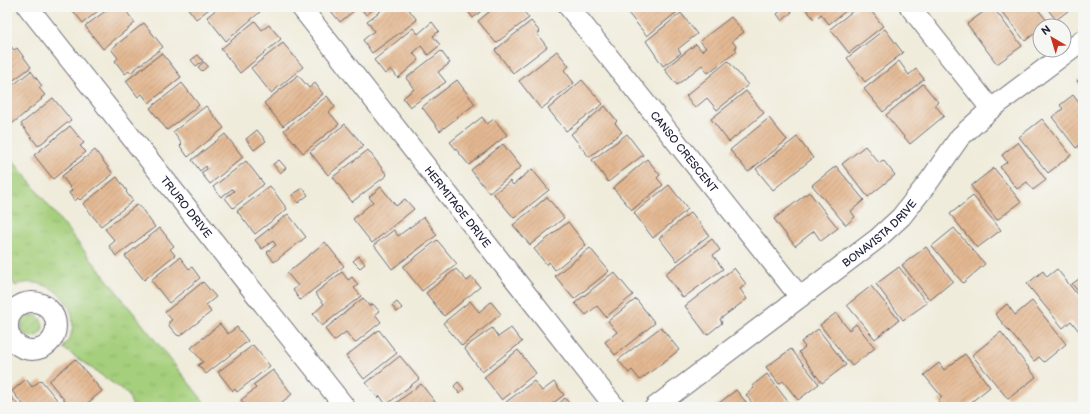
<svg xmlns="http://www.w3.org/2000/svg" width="1090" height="414" viewBox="0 0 1090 414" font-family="'Balsamiq Sans',sans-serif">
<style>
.grass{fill:url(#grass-tufts);stroke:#64785b}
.garden{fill:url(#garden-furrows);stroke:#64785b}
.building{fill:url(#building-hatch)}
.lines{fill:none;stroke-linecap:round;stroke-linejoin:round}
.minor-casing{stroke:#6a6973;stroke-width:22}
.minor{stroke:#fff;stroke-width:20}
.labels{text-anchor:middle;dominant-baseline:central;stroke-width:4;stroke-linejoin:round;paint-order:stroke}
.street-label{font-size:11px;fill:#22223b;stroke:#f6f6f2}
</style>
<defs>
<pattern id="grass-tufts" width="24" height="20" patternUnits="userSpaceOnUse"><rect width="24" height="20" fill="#a5cf7b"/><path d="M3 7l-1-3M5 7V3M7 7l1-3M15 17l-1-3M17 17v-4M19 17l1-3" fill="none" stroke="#8eb16b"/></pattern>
<pattern id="garden-furrows" width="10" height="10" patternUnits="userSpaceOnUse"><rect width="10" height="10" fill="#a5cf7b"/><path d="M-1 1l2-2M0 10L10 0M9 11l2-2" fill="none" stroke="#8eb16b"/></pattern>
<pattern id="building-hatch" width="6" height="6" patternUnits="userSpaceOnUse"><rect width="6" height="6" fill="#e3b892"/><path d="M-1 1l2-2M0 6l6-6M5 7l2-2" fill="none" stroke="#c29e7f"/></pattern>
</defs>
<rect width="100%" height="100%" fill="#f6f6f2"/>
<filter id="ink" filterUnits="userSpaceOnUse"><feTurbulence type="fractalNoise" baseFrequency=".025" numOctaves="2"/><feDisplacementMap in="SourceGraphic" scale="8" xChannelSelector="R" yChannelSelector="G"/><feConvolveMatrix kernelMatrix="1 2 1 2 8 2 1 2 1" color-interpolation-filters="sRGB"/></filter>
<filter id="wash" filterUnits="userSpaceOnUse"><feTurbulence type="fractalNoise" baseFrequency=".012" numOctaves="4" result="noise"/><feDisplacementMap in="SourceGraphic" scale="16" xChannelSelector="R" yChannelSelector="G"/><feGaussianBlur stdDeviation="0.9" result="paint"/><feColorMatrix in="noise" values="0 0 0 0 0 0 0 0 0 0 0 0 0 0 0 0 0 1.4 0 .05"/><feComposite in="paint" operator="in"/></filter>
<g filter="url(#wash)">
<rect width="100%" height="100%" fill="#f0ecdb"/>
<path class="grass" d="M7,153L208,407H133L128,394L63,348C66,344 69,340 71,335C82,303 44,272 15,286L7,268Z"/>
<circle class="garden" cx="32" cy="326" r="11"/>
<g id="blocks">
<g class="building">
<path d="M70,7H103L83,23Z"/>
<path d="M111,7H123L135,23L103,49L85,26Z"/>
<path d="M187,7H212L196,19Z"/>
<path d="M219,7H255L260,12L226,41L207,17Z"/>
<path d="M334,7H359L340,22L330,10Z"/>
<path d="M360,7H376L366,15Z"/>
<path d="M386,7H407L417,20L372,53L363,40L374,31L367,21Z"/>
<path d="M465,7H486L473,18Z"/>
<path d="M495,7H525L522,9L529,18L496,43L478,21Z"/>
<path d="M633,7H673L677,12L647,36L628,13L633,9Z"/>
<path d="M786,7H788L792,12L782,21L777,14Z"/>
<path d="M804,7H851L829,24L821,14L815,20Z"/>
<path d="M858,7H868L883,26L849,53L830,29Z"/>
<path d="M990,7H993L1022,46L997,64L967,24Z"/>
<path d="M998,7H1036L1048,22L1044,26H1040V29L1025,41Z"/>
<path d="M1046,7H1073L1056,20Z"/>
<path d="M681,13L697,34L678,49L681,53L663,66L646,41Z"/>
<path d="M731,17L744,32L732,41L737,47L735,48L737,51L708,73L702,65L677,85L664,69L696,44L702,51L706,48L700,41Z"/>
<path d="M255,21L262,30L269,25L281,39L240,73L221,49Z"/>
<path d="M531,21L540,32L537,34L547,47L513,73L495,50Z"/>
<path d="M432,22L439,31L433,36L440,45L428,55L421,46L413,53L419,60L398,78L391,69L385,74L374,60L413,28L418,34Z"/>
<path d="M144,23L163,47L130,73L129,71L125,74L115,61L118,58L111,49Z"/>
<path d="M885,29L903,53L865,82L847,58Z"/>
<path d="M283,43L303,67L271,93L251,68Z"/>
<path d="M9,44L14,50L17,48L31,67L7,85V45Z"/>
<path d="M441,51L450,63L438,72L446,82L410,107L403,98L414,89L406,78Z"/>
<path d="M557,51L569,66L564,70L574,83L541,109L519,81Z"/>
<path d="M162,53L181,77L149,103L142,94L138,97L126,81Z"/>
<path d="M198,55L203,61L196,66L191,60Z"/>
<path d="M728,61L748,85L717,110L707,98L695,108L686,96Z"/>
<path d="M899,61L909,75L916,69L924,79L883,112L864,89Z"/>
<path d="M204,62L208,66L202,71L198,67Z"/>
<path d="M31,71L42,86L39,88L45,95L41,98L42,99L7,128V90Z"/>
<path d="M298,75L309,88L315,83L323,94L283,126L264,103Z"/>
<path d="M1083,76V88L1077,81Z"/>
<path d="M457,80L475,104L440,131L422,107Z"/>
<path d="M582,80L603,104L566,131L548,109Z"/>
<path d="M182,83L199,105L167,130L150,108Z"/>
<path d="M923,84L938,102L935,105L944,116L910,144L886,115Z"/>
<path d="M746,91L764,113L729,142L711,119Z"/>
<path d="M1073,95L1083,108V143L1076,148L1052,117L1063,109L1060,105Z"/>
<path d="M327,96L335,107L329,112L339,124L303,153L284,130Z"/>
<path d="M53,98L71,120L38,146L21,124Z"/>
<path d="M206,106L224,128L188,157L180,146L182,144L173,132Z"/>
<path d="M605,106L617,121L615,123L622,132L589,157L571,134Z"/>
<path d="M482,117L487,124L494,119L507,135L469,165L450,142Z"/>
<path d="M769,118L787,140L748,172L730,150Z"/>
<path d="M1042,119L1071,155L1048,173L1019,137Z"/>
<path d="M345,124L364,146L328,175L310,152Z"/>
<path d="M70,126L84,143L80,146L86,152L53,179L34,155Z"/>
<path d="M257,130L266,141L254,150L246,139Z"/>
<path d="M225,134L243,157L210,184L201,173L207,169L206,166L200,171L192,160Z"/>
<path d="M627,134L643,155L608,182L592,160Z"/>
<path d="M797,137L813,158L773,190L756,169Z"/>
<path d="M1018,142L1046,180L1033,190L1027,182L1017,189L1000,167L1007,162L1002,155Z"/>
<path d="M503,144L521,167L489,193L471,170Z"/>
<path d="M865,146L879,163L883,160L895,175L868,197L842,164Z"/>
<path d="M95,150L113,174L80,200L78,198L75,201L69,193L72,190L62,176Z"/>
<path d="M368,150L387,175L352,202L333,177Z"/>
<path d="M647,159L660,175L657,178L663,185L632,210L613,188Z"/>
<path d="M279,160L286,168L280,173L273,164Z"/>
<path d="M246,161L264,184L233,208L225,198L234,191L232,189L221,197L213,187Z"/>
<path d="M836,166L864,200L851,211L855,217L846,225L812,185Z"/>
<path d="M994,168L1021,202L997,220L971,186Z"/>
<path d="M532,169L549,190L514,218L494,194L510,181L513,185Z"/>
<path d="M117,177L127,191L126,192L133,201L101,226L83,204Z"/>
<path d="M669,185L688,209L653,238L634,213Z"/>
<path d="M270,186L287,209L255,234L237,211Z"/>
<path d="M381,187L396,206L405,199L414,209L372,243L353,219L373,202L369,197Z"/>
<path d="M303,188L308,195L298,203L292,195Z"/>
<path d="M809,192L838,228L821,241L814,231L795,246L774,219Z"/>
<path d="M973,196L1001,230L977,248L950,214Z"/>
<path d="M547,197L564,218L530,245L513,225Z"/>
<path d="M138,204L155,227L116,256L109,246L115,241L105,229Z"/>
<path d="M691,212L709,235L677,261L659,238Z"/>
<path d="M288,214L306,237L274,262L267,252L276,245L273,241L262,249L255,240Z"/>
<path d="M424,217L437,235L392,269L374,245L394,230L398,236Z"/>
<path d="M568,222L586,245L555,270L549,262L547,265L534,249Z"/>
<path d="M160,228L174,246L170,249L175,255L144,280L125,256Z"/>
<path d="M954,228L985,264L963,283L932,246Z"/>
<path d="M712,239L720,250L713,255L723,269L683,298L665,274Z"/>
<path d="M437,240L457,264L422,291L403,267Z"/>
<path d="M325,242L344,266L300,300L293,290L298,286L287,273Z"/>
<path d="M926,247L953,281L930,300L902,265Z"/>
<path d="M590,248L609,271L574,299L555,276Z"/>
<path d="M359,256L365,264L360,268L353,261Z"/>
<path d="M180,257L189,269L192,267L200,278L169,303L151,280Z"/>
<path d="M899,267L927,303L903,320L876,284Z"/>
<path d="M734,268L746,284L740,289L747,299L720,319L722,323L707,335L685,306Z"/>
<path d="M456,269L467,281L472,277L480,287L444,316L426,293Z"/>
<path d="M1057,269L1083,302V336L1071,321L1063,328L1027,284L1043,271L1047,277Z"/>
<path d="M342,272L348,280L352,277L358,285L354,288L361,296L322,326L313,314L324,304L315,293Z"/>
<path d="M614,272L633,295L606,317L597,306L586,315L575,303Z"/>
<path d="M1083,276V297L1072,284Z"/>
<path d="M203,282L216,297L206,305L211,312L180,336L177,335L169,326V322L172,320L165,312Z"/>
<path d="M871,286L899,320L875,339L847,305Z"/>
<path d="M363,298L369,306L373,304L379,311L375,314L381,322L355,343L346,332L334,341L325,329Z"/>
<path d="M636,299L655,323L615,355L605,342L617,332L608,321Z"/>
<path d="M470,301L479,312L491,302L501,314L462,346L443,323Z"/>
<path d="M1032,301L1066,344L1044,362L1039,357L1034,361L995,314L1007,304L1015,315Z"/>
<path d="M397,302L402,308L397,312L392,306Z"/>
<path d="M836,313L849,330L856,324L875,348L852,366L820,325Z"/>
<path d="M220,324L228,334L237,327L248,341L206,374L198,365L203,362L191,348Z"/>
<path d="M661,327L679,350L640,380L632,370L629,373L618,360Z"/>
<path d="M492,328L498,337L511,328L522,342L482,372L464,348Z"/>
<path d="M818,329L846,365L822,383L799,352L805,347L801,342Z"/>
<path d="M379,330L397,353L364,379L346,356Z"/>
<path d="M1001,332L1036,377L1008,399L972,355Z"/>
<path d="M253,345L270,366L237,392L235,389L233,391L218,372Z"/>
<path d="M791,349L819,384L798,400L783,381L779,384L766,367Z"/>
<path d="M518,350L536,373L502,400L484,377Z"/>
<path d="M965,354L990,387L965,407H943L938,401L942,397L924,375L939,363L944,370Z"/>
<path d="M400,356L419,379L386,405L380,396L378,398L366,383Z"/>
<path d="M75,359L102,391L83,407H70L49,381Z"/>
<path d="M273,370L292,394L276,407H246L241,400L256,388L253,385Z"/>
<path d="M767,374L792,407H755L746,395L754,388L752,386Z"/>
<path d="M26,379L32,387L41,380L63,407H25L12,391Z"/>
<path d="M534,381L542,391L554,382L564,395L548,407H510L506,402Z"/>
<path d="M458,382L464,389L459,393L454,386Z"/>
<path d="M421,384L439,407H391Z"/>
<path d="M736,390L750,407H714Z"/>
<path d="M7,392L20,407H7Z"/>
<path d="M565,398L572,407H555Z"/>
</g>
</g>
</g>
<g filter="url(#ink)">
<use href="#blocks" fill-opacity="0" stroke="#6a6973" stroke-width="1"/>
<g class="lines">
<defs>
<g id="minor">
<path id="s1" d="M28,7L345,407"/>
<path id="s2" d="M301,7L615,407"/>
<path id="s3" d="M569,7L800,297"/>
<path d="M910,7L991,109"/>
<circle cx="32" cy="326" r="24"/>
<path id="s4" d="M655,407L877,239L901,217L930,180L960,137L991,109L1083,40"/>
</g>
</defs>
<use href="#minor" class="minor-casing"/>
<use href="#minor" class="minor"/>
</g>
</g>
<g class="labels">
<g class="street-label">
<text stroke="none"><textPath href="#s3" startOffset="185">CANSO CRESCENT</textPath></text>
<text stroke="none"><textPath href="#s1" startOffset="255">TRURO DRIVE</textPath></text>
<text stroke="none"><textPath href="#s2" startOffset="254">HERMITAGE DRIVE</textPath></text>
<text stroke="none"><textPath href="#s4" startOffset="284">BONAVISTA DRIVE</textPath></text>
</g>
</g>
<rect width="1090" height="414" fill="none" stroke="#f6f6f2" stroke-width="24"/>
<g transform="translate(1052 38) rotate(322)"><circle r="19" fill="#f6f6f2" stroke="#a1a1a9"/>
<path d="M0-3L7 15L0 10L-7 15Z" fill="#c8321e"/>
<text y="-6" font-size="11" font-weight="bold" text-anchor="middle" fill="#22223b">N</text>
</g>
</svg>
